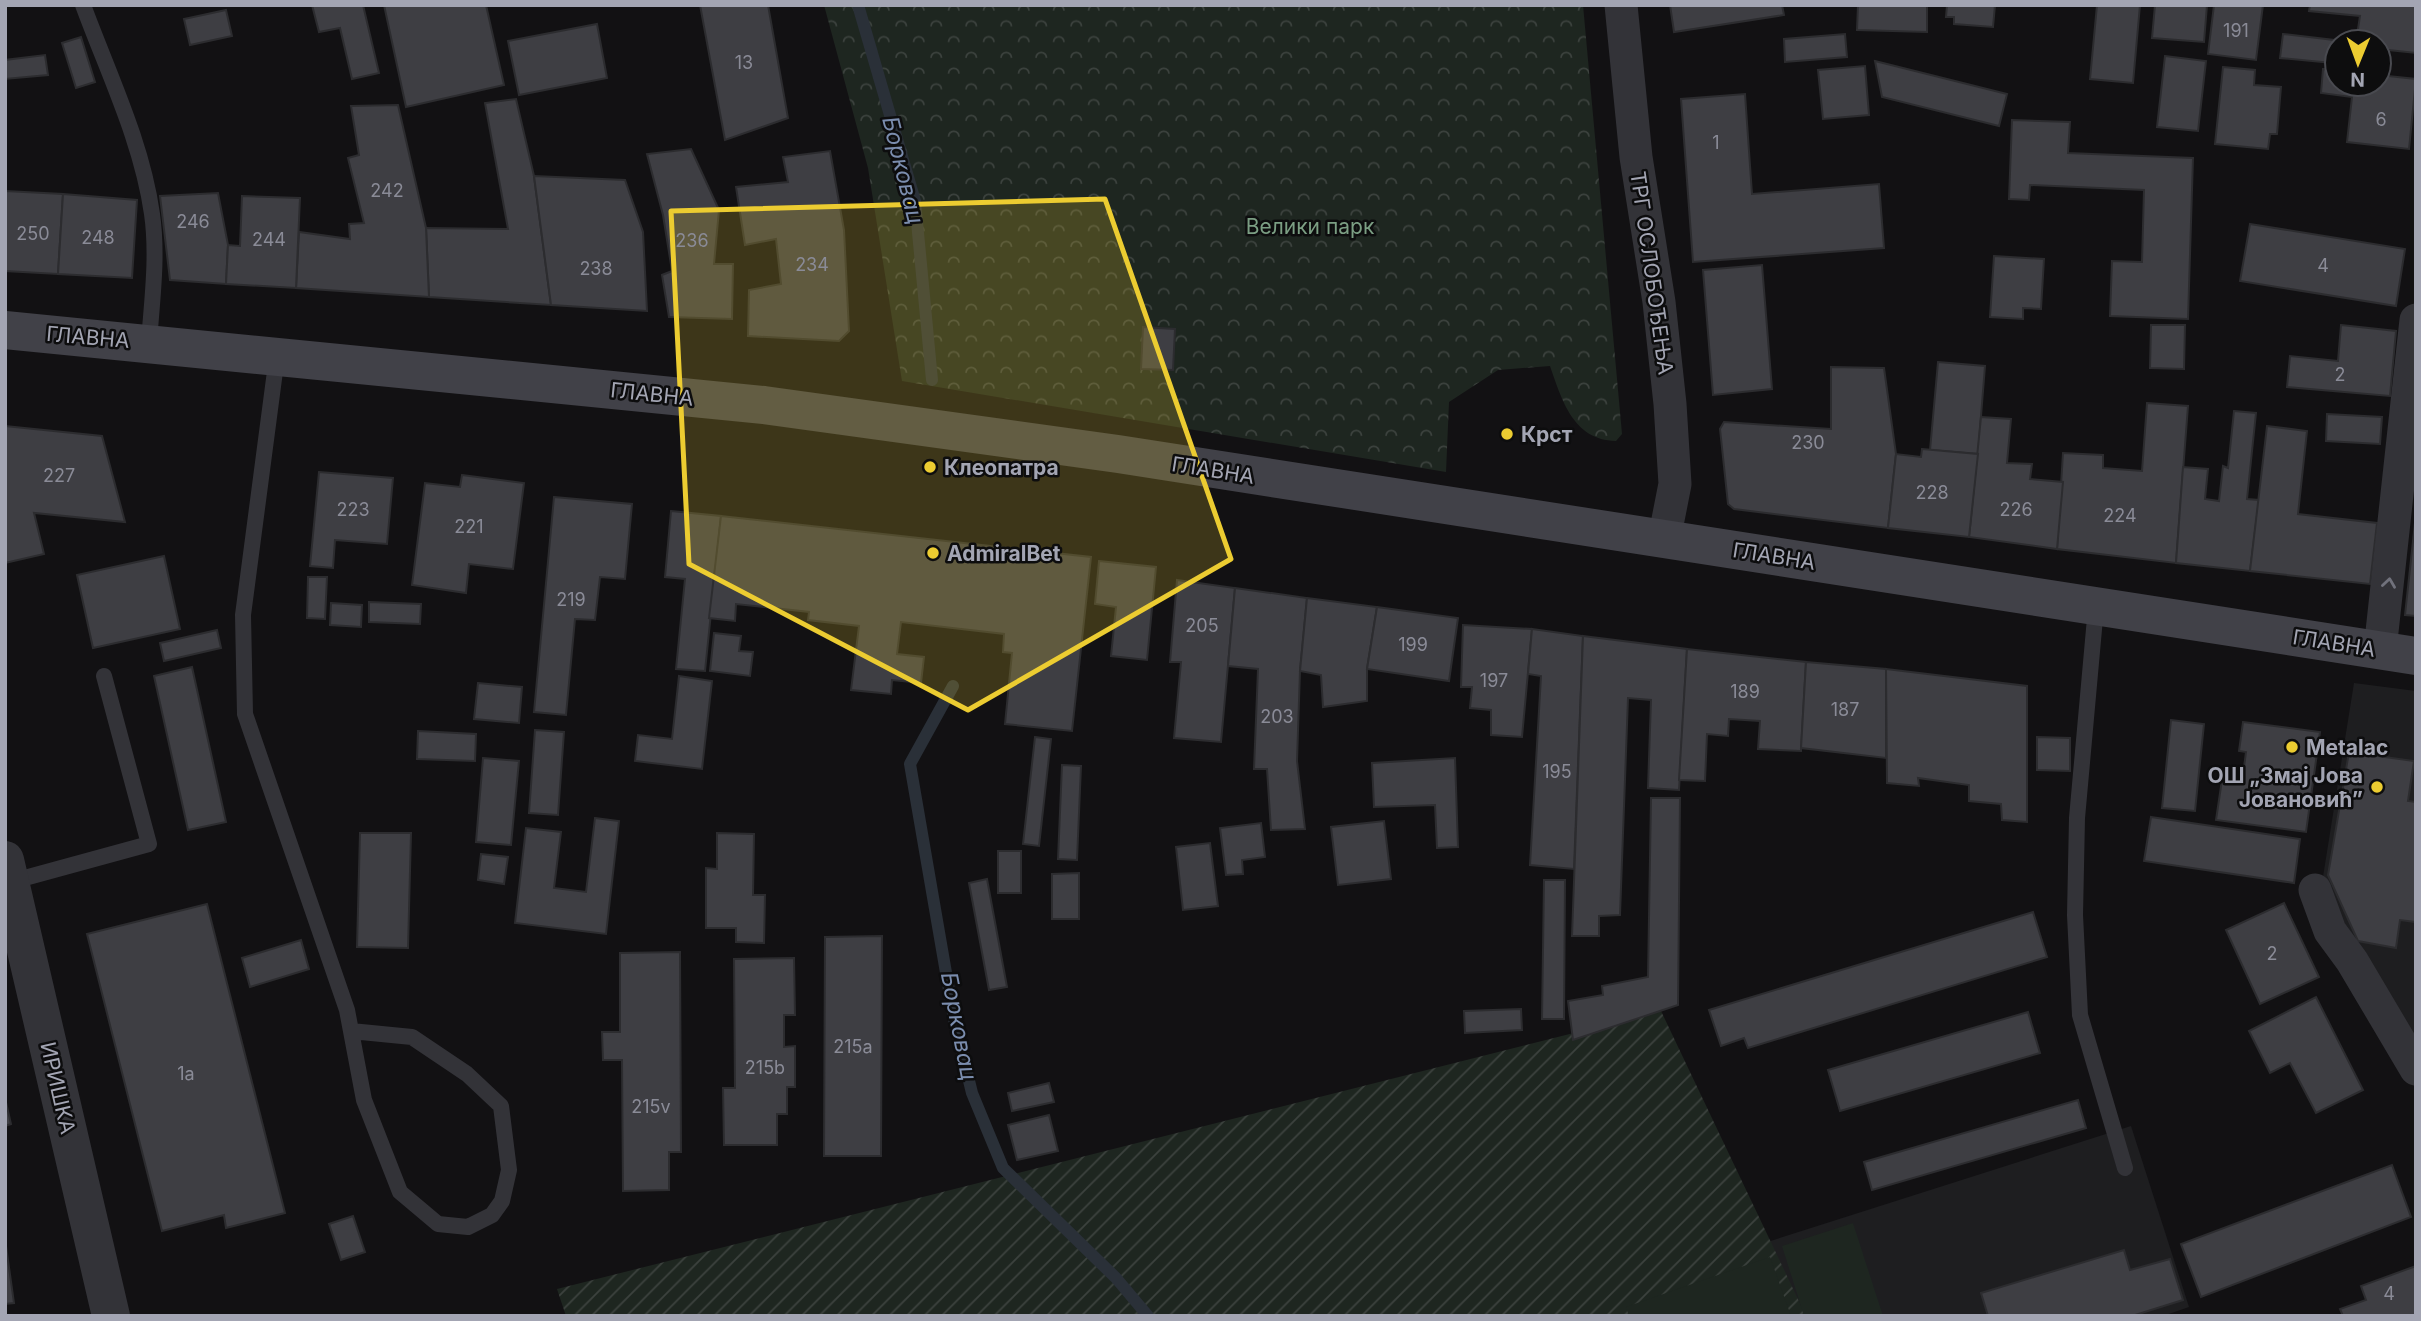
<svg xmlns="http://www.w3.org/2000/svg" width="2421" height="1321" viewBox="0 0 2421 1321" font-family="Inter,sans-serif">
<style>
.built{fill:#1e1e20}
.park{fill:url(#park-crowns)}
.garden{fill:url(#garden-furrows)}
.pitch{fill:#1e2620}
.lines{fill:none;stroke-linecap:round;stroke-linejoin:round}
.stream{stroke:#2a3038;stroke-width:12}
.building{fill:#3e3e43;stroke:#2c2c2f;stroke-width:2}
.service{stroke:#333338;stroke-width:16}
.minor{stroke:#333338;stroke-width:33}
.tertiary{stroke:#333338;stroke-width:38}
.secondary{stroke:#414148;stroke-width:38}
.oneway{stroke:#71727c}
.marked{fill:#eccc31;fill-opacity:0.2;stroke:#eccc31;stroke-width:5;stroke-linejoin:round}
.poi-dot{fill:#eccc31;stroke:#0d0d0e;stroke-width:2.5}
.labels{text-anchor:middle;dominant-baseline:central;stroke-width:5;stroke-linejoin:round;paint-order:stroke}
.number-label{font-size:18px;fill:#8a8b97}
.park-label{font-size:21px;fill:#7b9e83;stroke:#0d0d0e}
.street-label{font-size:21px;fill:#a3a5b3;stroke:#0d0d0e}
.poi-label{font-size:21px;font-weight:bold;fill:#a3a5b3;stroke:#0d0d0e;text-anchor:start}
.water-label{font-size:23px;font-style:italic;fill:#7b8dae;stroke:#0d0d0e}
</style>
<defs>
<pattern id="park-crowns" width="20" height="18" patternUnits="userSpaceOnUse" patternTransform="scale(1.75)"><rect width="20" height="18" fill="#1e2620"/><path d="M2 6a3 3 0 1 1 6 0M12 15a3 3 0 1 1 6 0" fill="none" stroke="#3c423e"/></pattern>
<pattern id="garden-furrows" width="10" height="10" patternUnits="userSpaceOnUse" patternTransform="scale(1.75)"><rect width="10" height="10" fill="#1e2620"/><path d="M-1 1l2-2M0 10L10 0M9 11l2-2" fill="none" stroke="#3c423e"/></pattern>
</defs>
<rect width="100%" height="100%" fill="#121113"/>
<g class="built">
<path d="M2354,683L2416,691V1052L2322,883Z"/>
<path d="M2131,1126L2189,1307L2163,1316H1535Z"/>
</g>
<path class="park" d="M824,5H1583L1622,434L1616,441C1573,440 1562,400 1550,366L1498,370L1449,402L1446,472L902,381L868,168Z"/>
<path class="garden" d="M1661,1011L1806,1316H566L557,1289Z"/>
<g class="pitch">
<path d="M1853,1223L1883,1316H1804L1782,1246Z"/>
<path d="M1770,1257L1791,1316H1629L1626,1307Z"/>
</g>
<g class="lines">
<g class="stream">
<path d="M858,5L915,201L932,380"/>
<path d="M953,686L910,764L954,1019L972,1093L1003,1168L1116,1278L1148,1316"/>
</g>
</g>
<g class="building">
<path d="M312,5H363L379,73L352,79L340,28L319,32Z"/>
<path d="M384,5H486L504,85L406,107Z"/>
<path d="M700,5H768L788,118L725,140Z"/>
<path d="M1670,5H1782L1784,15L1674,32Z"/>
<path d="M1858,5H1927V32L1857,30Z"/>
<path d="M1947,5H1995L1993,27L1954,24V17H1946Z"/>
<path d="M2097,5H2140L2133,83L2090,79Z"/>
<path d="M2155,5H2207L2204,42L2152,38Z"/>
<path d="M2214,5H2263L2256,60L2208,54Z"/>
<path d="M2310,5H2416V53L2379,49V42H2356L2360,16L2309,11Z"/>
<path d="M226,10L232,36L190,45L184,19Z"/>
<path d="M597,24L607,78L519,95L508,41Z"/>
<path d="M1845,34L1847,57L1785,62L1784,39Z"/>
<path d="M2283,34L2334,40L2332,63L2280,58Z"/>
<path d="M81,37L95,82L76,88L62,43Z"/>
<path d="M45,55L48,75L5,79V60Z"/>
<path d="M2165,56L2206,61L2198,131L2157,127Z"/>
<path d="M1875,61L2007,94L1999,126L1882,97Z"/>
<path d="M1865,66L1869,115L1823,119L1818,70Z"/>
<path d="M2223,67L2255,70L2254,85L2281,87L2277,134H2270L2268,149L2215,144Z"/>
<path d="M2323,69L2337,70V84H2379V75L2416,79L2409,149L2347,142L2352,97L2321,93Z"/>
<path d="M1745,94L1752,194L1879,184L1884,248L1693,262L1681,99Z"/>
<path d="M516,99L534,176L551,305L429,297L426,228L508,229L485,103Z"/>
<path d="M398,105L426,228L429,297L296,288L299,232L350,239L349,224L364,223L348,158L359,155L351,106Z"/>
<path d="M2012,120L2070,122L2068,153L2193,158L2188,319L2110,316L2112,261L2142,262L2144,190L2030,185L2029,200L2009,199Z"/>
<path d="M691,149L719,210L714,264H733L732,319L669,317L662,275L672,271L663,215L647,154Z"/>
<path d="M830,151L844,230L849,331L839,341L748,336L749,290L781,284L776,239L745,245L736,187L788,182L783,157Z"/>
<path d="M534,176L625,180L643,232L647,311L551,305Z"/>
<path d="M5,191L63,194L58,274L5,271Z"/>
<path d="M218,193L228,245L226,284L170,280L160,196Z"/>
<path d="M63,194L137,200L132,278L58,274Z"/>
<path d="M242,196L300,198L296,288L226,284L228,245L240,246Z"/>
<path d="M2250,224L2405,249L2396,306L2240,281Z"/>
<path d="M1994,256L2044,259L2041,309L2023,308V319L1990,317Z"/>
<path d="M1762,265L1772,389L1713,395L1703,270Z"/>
<path d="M2151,325H2185L2184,369L2150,368Z"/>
<path d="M2341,325L2396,331L2390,396L2287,387L2290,356L2338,361Z"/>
<path d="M1143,327L1175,329L1173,370L1141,369Z"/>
<path d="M1938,362L1985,366L1978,454L1930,450Z"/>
<path d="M1831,367L1884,368L1896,454L1888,528L1734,509L1728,504L1720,429L1724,422L1831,429Z"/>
<path d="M2147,403L2188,406L2176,563L2057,549L2063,453L2103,455V468L2142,471Z"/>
<path d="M2234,411L2256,413L2247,499L2259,500L2250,571L2176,563L2183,467L2208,469L2205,499L2219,501L2223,466L2228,468Z"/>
<path d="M2327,414L2382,417L2380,444L2326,441Z"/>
<path d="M1981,417L2011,419L2007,463L2032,464L2030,479L2063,482L2057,549L1969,537Z"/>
<path d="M5,426L102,436L125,522L34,513L44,554L5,563Z"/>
<path d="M2267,426L2307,431L2298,514L2377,523L2370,584L2250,571Z"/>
<path d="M1922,449L1978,454L1969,537L1888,528L1896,454L1921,457Z"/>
<path d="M319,472L393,478L387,544L335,540L333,568L310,566Z"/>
<path d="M462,475L524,483L513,569L469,564L466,593L412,585L425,483L460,487Z"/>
<path d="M554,497L632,504L625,579L600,577L595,620L575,619L566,715L534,712Z"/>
<path d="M671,511L721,516L705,671L676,669L685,579L665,577Z"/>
<path d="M2416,513V616L2405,615Z"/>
<path d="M721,516L1091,557L1072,731L1005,724L1012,653L1003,652L1004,634L901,622L897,654L924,657L921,683L892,680L891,694L851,690L859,626L808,620L809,612L736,604L735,621L709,618Z"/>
<path d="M164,556L180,629L93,648L77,575Z"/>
<path d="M1099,561L1156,567L1147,660L1111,656L1116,607L1095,604Z"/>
<path d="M308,577H327L325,619L307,618Z"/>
<path d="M1177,580L1235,588L1221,742L1174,738L1181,662H1170Z"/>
<path d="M1235,588L1307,598L1300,671L1297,761L1305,829L1271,830L1267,769H1254L1258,669L1228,666Z"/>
<path d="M1307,598L1377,607L1367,669V701L1323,707L1321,675L1300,671Z"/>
<path d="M369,602L421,604L420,624L369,622Z"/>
<path d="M331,603L362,605L361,627L330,625Z"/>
<path d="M1377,607L1458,618L1449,681L1367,669Z"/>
<path d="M1463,625L1532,629L1522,737L1491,735V710L1470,708L1472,687H1461Z"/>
<path d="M1532,629L1583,636L1574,869L1530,865L1541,676L1528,674Z"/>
<path d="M217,630L221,648L164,661L160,643Z"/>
<path d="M714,633L741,636L739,651L753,652L750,676L710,671Z"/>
<path d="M1583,636L1687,649L1679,790L1648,788L1651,700L1628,698L1620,915L1599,916V936H1572Z"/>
<path d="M1687,649L1806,662L1801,751L1758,749L1760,721L1729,719L1728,736L1707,734L1705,781L1679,780Z"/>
<path d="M1806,662L1886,669V758L1801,748Z"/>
<path d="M192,667L226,822L188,830L154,676Z"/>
<path d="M1886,669L2027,686V822L2002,820L2001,804L1969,801V785L1918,778L1919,786L1887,783Z"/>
<path d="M679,676L712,681L702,769L635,761L638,735L672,739Z"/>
<path d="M478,683L522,687L519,723L474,719Z"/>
<path d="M2171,720L2204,724L2195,811L2162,808Z"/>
<path d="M2243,722L2320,732L2306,832L2216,820L2223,773L2243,775L2246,752L2239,751Z"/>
<path d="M535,730L564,732L558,815L529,813Z"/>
<path d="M418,731L476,734L475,761L417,759Z"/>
<path d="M1035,737L1051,739L1039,846L1023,844Z"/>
<path d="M2037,737L2070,738V771L2037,770Z"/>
<path d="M2349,752L2414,761L2408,801L2416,802V922L2400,920L2396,948L2358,941L2328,875Z"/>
<path d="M483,758L519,761L511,845L476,842Z"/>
<path d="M1455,758L1458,847L1437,848L1435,805L1374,807L1372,763Z"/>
<path d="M1062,765L1081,766L1077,860L1058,859Z"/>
<path d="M1651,798H1680L1678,1005L1573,1040L1568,1001L1603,995L1602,986L1648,977Z"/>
<path d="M2151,817L2300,839L2294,883L2144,861Z"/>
<path d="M595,818L619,821L606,934L515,923L526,828L561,832L554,888L586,892Z"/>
<path d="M1384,821L1391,879L1338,885L1331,827Z"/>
<path d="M1261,823L1265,857L1242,860L1243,874L1226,875L1220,828Z"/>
<path d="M360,833H411L408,948L357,947Z"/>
<path d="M717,833L754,834L753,895H765L764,943L736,942V928H706V868L717,869Z"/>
<path d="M1210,843L1218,906L1183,910L1176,847Z"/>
<rect x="998" y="851" width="23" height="42"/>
<path d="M481,854L508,857L504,884L478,880Z"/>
<path d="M1079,873V919H1052V874Z"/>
<path d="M987,879L1007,987L989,990L969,883Z"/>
<path d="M1544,880H1565L1564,1019H1542Z"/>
<path d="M2284,903L2319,977L2260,1004L2226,930Z"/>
<path d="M207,904L285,1213L226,1228L224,1215L162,1231L87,934Z"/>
<path d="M2033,912L2047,957L1748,1048L1744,1038L1721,1046L1709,1010Z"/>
<path d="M882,936L881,1156H824L825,937Z"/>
<path d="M301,940L309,969L250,987L242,958Z"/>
<path d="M680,952L681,1152H669V1190L623,1191L622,1060H603L602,1032H620V953Z"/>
<path d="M794,958L795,1015H784V1047L795,1046V1087H787V1114H777V1145H724L723,1088H735L734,959Z"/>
<path d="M2316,997L2363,1090L2316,1113L2290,1063L2270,1073L2249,1031Z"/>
<path d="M1521,1009L1522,1030L1465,1033L1464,1011Z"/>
<path d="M2028,1012L2040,1053L1840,1111L1828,1070Z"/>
<path d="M1049,1083L1054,1102L1012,1111L1008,1093Z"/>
<path d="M5,1098L11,1124L5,1126Z"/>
<path d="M2078,1100L2086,1128L1872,1190L1864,1162Z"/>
<path d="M1049,1115L1058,1151L1017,1160L1008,1125Z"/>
<path d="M2392,1165L2411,1217L2201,1297L2181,1244Z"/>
<path d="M353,1216L365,1252L341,1260L329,1224Z"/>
<path d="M5,1239L14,1303L5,1304Z"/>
<path d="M2124,1250L2130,1270L2170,1259L2183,1300L2132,1316H1988L1981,1293Z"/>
<path d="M2416,1266V1316H2343L2340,1309L2366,1300L2361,1286Z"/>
</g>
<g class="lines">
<g class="service">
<path d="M83,5C108,73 142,142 152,214C158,256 152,300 149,342"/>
<path d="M277,356L243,615L245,714L347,1010L364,1100L400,1192L438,1224L468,1227L492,1215L502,1201L509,1170L501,1106L467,1074L412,1037L351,1031"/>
<path d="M2096,607L2077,818L2075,915L2080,1015L2125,1168"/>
<path d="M10,882L149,844L104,676"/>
</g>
<g class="minor">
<path d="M1621,5L1636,157L1659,302L1670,404L1675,484L1664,540"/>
<path d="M2380,650L2416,320"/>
<path d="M2315,890L2330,931L2352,961L2416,1069"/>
</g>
<path class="tertiary" d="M5,860L111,1316"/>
<path class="secondary" d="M5,330L764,405L1118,454L2416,656"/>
</g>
<defs><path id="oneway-chevron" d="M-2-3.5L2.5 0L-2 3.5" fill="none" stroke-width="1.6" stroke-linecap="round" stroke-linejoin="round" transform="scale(1.75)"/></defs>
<use class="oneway" href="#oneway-chevron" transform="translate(2389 583) rotate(-82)"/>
<path class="marked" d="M1105,199L1231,559L968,710L689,564L671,211Z"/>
<g class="poi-dot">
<circle cx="1507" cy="434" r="7"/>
<circle cx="930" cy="467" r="7"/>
<circle cx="933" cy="553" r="7"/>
<circle cx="2292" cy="747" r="7"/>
<circle cx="2377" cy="787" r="7"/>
</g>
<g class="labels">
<g class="number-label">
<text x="2236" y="30">191</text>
<text x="744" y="62">13</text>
<text x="2381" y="119">6</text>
<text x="1716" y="142">1</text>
<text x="387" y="190">242</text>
<text x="193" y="221">246</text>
<text x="33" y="233">250</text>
<text x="98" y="237">248</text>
<text x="269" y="239">244</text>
<text x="692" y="240">236</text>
<text x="812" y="264">234</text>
<text x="2323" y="265">4</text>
<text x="596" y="268">238</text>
<text x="2340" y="374">2</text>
<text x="1808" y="442">230</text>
<text x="59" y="475">227</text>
<text x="1932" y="492">228</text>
<text x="353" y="509">223</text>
<text x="2016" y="509">226</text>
<text x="2120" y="515">224</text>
<text x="469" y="526">221</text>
<text x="571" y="599">219</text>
<text x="1202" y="625">205</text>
<text x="1413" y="644">199</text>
<text x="1494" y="680">197</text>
<text x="1745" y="691">189</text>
<text x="1845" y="709">187</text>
<text x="1277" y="716">203</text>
<text x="1557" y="771">195</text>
<text x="2272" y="953">2</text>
<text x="853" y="1046">215a</text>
<text x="765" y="1067">215b</text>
<text x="186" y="1073">1a</text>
<text x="651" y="1106">215v</text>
<text x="2389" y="1293">4</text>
</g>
<g class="park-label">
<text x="1310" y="226">Велики парк</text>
</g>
<g class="street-label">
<text transform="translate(1652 273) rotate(82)">ТРГ ОСЛОБОЂЕЊА</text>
<text transform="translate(88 337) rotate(5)">ГЛАВНА</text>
<text transform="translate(652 394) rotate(6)">ГЛАВНА</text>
<text transform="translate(1213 470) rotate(9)">ГЛАВНА</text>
<text transform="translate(1774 556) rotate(9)">ГЛАВНА</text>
<text transform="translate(2334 643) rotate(9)">ГЛАВНА</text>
<text transform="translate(58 1088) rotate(77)">ИРИШКА</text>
</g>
<g class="poi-label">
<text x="1521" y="434">Крст</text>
<text x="944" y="467">Клеопатра</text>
<text x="947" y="553">AdmiralBet</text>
<text x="2306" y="747">Metalac</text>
<text x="2363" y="775" text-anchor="end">ОШ „Змај Јова<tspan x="2363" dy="24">Јовановић”</tspan></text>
</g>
<g class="water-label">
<text transform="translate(903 170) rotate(76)">Борковац</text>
<text transform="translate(959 1026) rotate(79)">Борковац</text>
</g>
</g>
<rect width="2421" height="1321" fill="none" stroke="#a3a5b3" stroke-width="14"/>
<g transform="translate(2358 63) rotate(181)"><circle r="33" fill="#0d0d0e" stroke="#494a50" stroke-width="2"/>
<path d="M0-5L12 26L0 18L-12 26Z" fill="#eccc31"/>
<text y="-10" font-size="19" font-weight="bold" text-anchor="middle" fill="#a3a5b3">N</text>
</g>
</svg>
